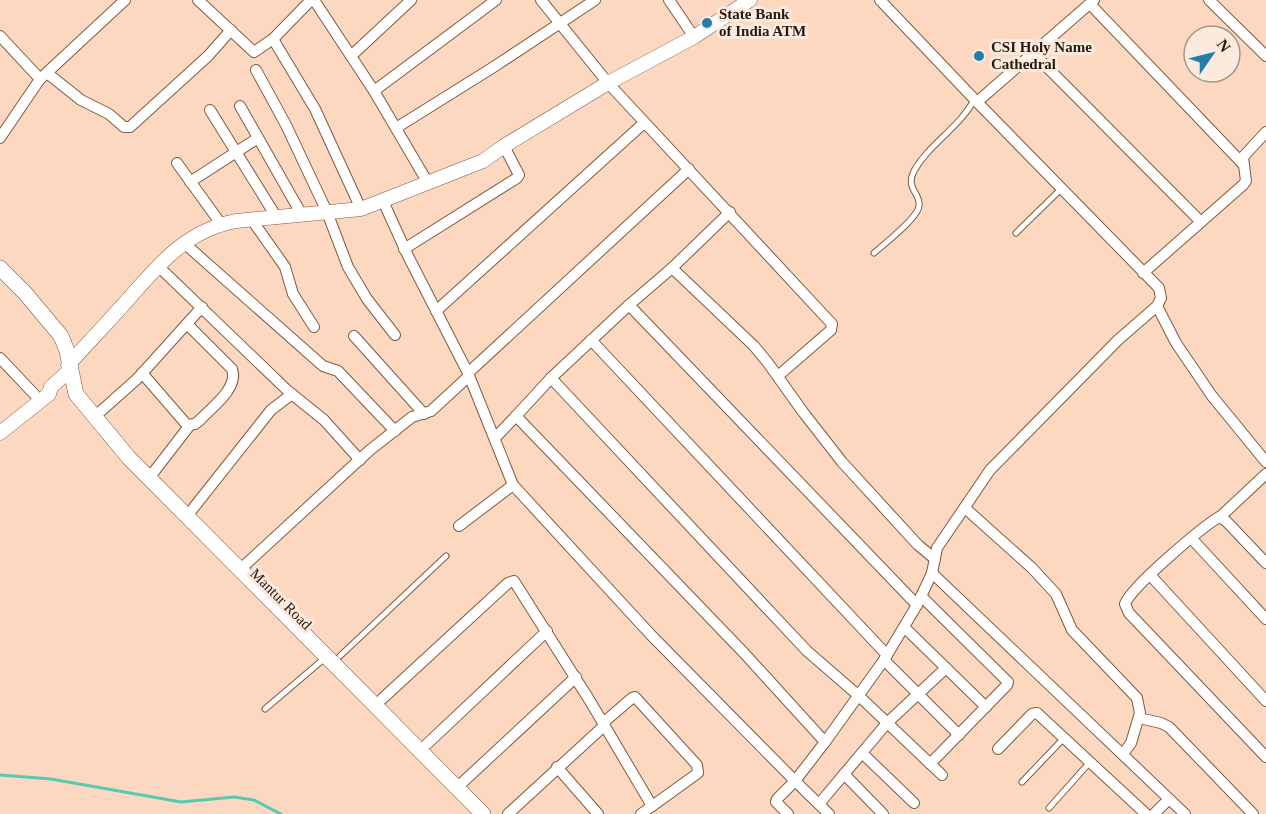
<svg xmlns="http://www.w3.org/2000/svg" width="1266" height="814" viewBox="0 0 1266 814" font-family="Georgia,serif">
<style>
.lines{fill:none;stroke-linecap:round;stroke-linejoin:round}
.stream{stroke:#57c9af;stroke-width:3}
.service-casing{stroke:#7f5a40;stroke-width:7}
.minor-casing{stroke:#7f5a40;stroke-width:12}
.tertiary-casing{stroke:#7f5a40;stroke-width:15}
.secondary-casing{stroke:#7f5a40;stroke-width:16}
.service{stroke:#fff;stroke-width:5}
.minor{stroke:#fff;stroke-width:10}
.tertiary{stroke:#fff;stroke-width:14}
.secondary{stroke:#fff;stroke-width:15}
.poi-dot{fill:#237eac;stroke:#fbeade;stroke-width:2}
.labels{text-anchor:middle;dominant-baseline:central;stroke-width:6;stroke-linejoin:round;paint-order:stroke}
.poi-label{font-size:15px;font-weight:bold;fill:#28190e;stroke:#fbeade;text-anchor:start}
.street-label{font-size:15px;fill:#28190e;stroke:#fbeade}
</style>
<rect width="100%" height="100%" fill="#fcd8c1"/>
<g class="lines">
<path class="stream" d="M0,775L51,779L181,802L234,797L254,800L281,814"/>
<defs>
<g id="service">
<path d="M1016,233L1061,189"/>
<path d="M874,253C884,244 918,218 919,206C921,193 905,189 914,171C929,144 959,128 974,100"/>
<path d="M340,656L446,556"/>
<path d="M265,709L325,658"/>
<path d="M1022,782L1064,738"/>
<path d="M1049,808L1090,762"/>
</g>
<g id="minor">
<path d="M198,0L254,52L273,39L311,0"/>
<path d="M314,0L374,91L428,183"/>
<path d="M541,0L608,83L832,324L831,330L778,376"/>
<path d="M669,0L694,37"/>
<path d="M1209,0L1266,56"/>
<path d="M1090,4L1243,164"/>
<path d="M0,36L40,79"/>
<path d="M273,39L315,109L361,209"/>
<path d="M1033,53L1201,222"/>
<path d="M351,56L411,0"/>
<path d="M256,70L286,125L327,212L348,267L367,299L395,335"/>
<path d="M47,73L81,100L109,114L124,127H130L208,56L231,30"/>
<path d="M374,91L496,0"/>
<path d="M977,102L1094,0"/>
<path d="M240,106L302,215"/>
<path d="M210,110L277,218"/>
<path d="M396,128L492,68L595,0"/>
<path d="M0,138L40,79L125,0"/>
<path d="M177,163L221,224"/>
<path d="M190,182L258,138"/>
<path d="M383,201L408,256L468,373L513,485L459,526"/>
<path d="M252,220L285,267L293,294L314,327"/>
<path d="M184,243L323,366L338,371L395,431"/>
<path d="M404,249L517,178L519,175L504,146"/>
<path d="M158,266L288,391L324,420L360,460"/>
<path d="M672,268L754,346L768,363L803,412L842,462L918,545L935,559"/>
<path d="M1143,273L1243,185L1246,181L1243,157L1266,132"/>
<path d="M629,305L672,268L730,212"/>
<path d="M1157,306L1176,343L1212,396L1266,462"/>
<path d="M436,311L644,123"/>
<path d="M354,336L424,414"/>
<path d="M591,340L887,655"/>
<path d="M0,358L35,395"/>
<path d="M142,373L187,425L195,424L200,420C212,407 239,388 232,369L187,324"/>
<path d="M468,373L689,169"/>
<path d="M551,378L807,651L859,696L942,775"/>
<path d="M101,411L137,379L202,307"/>
<path d="M516,416L551,378L629,305L917,605"/>
<path d="M495,438L516,416L744,653L825,742L795,781L651,635L513,485"/>
<path d="M153,473L190,425"/>
<path d="M965,508L1032,568L1056,594L1072,630L1137,698L1140,713L1131,743L1123,754"/>
<path d="M191,511L271,410L292,394"/>
<path d="M1220,517L1266,474"/>
<path d="M1192,539L1266,619"/>
<path d="M1266,563L1226,521L1219,517C1201,528 1131,587 1125,604L1129,613L1266,757"/>
<path d="M246,564L370,450L412,417L431,411L469,376"/>
<path d="M932,573L1185,814"/>
<path d="M1151,576L1266,701"/>
<path d="M921,596L1008,682L1007,685L930,764"/>
<path d="M904,627L986,707"/>
<path d="M884,660L959,735"/>
<path d="M382,699L508,583L514,581L590,701L652,806"/>
<path d="M1139,718L1161,723L1169,727L1253,814"/>
<path d="M603,723L632,698L635,697L697,765L698,773L641,814"/>
<path d="M825,742L884,660L917,605L932,573L937,548L990,470L1118,340L1157,306L1161,298L1159,288L977,102L880,0"/>
<path d="M427,744L547,631"/>
<path d="M998,749L1032,714L1037,713L1146,814"/>
<path d="M862,753L914,803"/>
<path d="M557,767L598,814"/>
<path d="M844,774L883,814"/>
<path d="M463,782L576,677"/>
<path d="M819,804L887,723L946,668"/>
<path d="M508,814L605,725"/>
<path d="M788,814L776,802L777,799L795,781L829,814"/>
<path d="M1154,814L1169,799"/>
</g>
<g id="tertiary">
<path d="M68,365C87,344 106,324 124,304C158,266 184,231 236,221L361,209L483,161L504,146L608,83L694,37L750,0"/>
<path d="M0,433L49,394L51,387L69,371"/>
</g>
<path id="secondary" d="M0,268L25,293L61,336L67,351L76,394L129,458L483,814"/>
</defs>
<use href="#service" class="service-casing"/>
<use href="#minor" class="minor-casing"/>
<use href="#tertiary" class="tertiary-casing"/>
<use href="#secondary" class="secondary-casing"/>
<use href="#service" class="service"/>
<use href="#minor" class="minor"/>
<use href="#tertiary" class="tertiary"/>
<use href="#secondary" class="secondary"/>
</g>
<g class="poi-dot">
<circle cx="707" cy="23" r="6"/>
<circle cx="979" cy="56" r="6"/>
</g>
<g class="labels">
<g class="poi-label">
<text x="719" y="14">State Bank<tspan x="719" dy="17">of India ATM</tspan></text>
<text x="991" y="47">CSI Holy Name<tspan x="991" dy="17">Cathedral</tspan></text>
</g>
<g class="street-label">
<text transform="translate(281 599) rotate(45)">Mantur Road</text>
</g>
</g>
<g transform="translate(1212 54) rotate(55)"><circle r="28" fill="#fbeade" stroke="#a7968b" stroke-width="1.5"/>
<path d="M0-4.5L10 22L0 15L-10 22Z" fill="#237eac"/>
<text y="-9" font-size="16" font-weight="bold" text-anchor="middle" fill="#28190e">N</text>
</g>
</svg>
